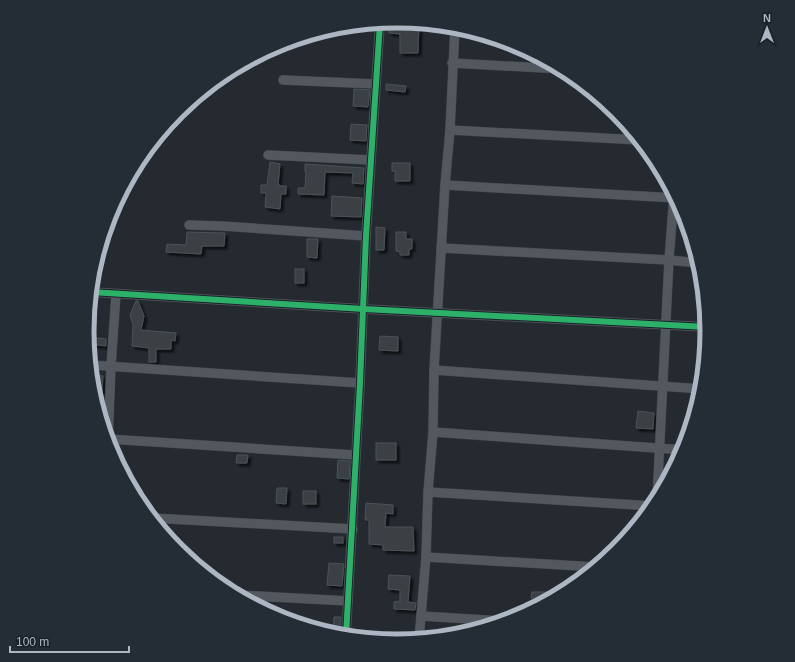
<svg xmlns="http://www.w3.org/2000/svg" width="795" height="662" viewBox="0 0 795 662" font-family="Helvetica,sans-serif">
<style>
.building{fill:#3b4045;stroke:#4b5258;filter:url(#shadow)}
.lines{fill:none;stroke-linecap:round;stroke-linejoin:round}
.minor-casing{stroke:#404549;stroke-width:10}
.minor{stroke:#53585e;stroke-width:9}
.cycleway-casing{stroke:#18212a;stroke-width:8}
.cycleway{stroke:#2db169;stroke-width:6}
.rim{fill:none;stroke:#acb7c3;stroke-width:5}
</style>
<defs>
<filter id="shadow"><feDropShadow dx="3" dy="3" stdDeviation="1" flood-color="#0009"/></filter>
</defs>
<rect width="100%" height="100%" fill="#242a30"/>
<g class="building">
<path d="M389,22L419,24L418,53H400V34L389,33Z"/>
<path d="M386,84L406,86L405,92L386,90Z"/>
<path d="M354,89L370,90L368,107L353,106Z"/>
<path d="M351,124L367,125L366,141L350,140Z"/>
<path d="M270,162L280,164L278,185H280V186H286V194H281L280,209L265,207L266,193H261V185H267Z"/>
<path d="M392,163H410V181H395V171H392Z"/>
<path d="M305,164L364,168L363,184L352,183L353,173L325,172L324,195L298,194V188H305L306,172H305Z"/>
<path d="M332,196L362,198L361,217L331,216Z"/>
<path d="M376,227L385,228L384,250H376Z"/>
<path d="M187,232L225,233L224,246H202L201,254L166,252L167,244L186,245Z"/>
<path d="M396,232H406V239H412V249H409V255H400V252L396,251Z"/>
<path d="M307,239H318L317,258L307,257Z"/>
<rect x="295" y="269" width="9" height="14"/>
<path d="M136,301H138L144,316L141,330L176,333L175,341L171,340V349H156V362H149V348L132,346L133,325L130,315Z"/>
<path d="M380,336L398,337V351L379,350Z"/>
<path d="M88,337L106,339V346L89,344Z"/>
<path d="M92,375L103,376L102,392L93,391Z"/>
<path d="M638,411L654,413L653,429L636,428Z"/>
<rect x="376" y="443" width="20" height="17"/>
<path d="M237,455H248L247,463H236Z"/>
<path d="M338,460L350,461L349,479L337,478Z"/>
<path d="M277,488H287L286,504L276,503Z"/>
<rect x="303" y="491" width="13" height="13"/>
<path d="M366,503L393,505V514L386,513L385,527H413L414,551L383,550V545L369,544V520H365Z"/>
<rect x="334" y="537" width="9" height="6"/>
<path d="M329,563L344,564L342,586L327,585Z"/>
<path d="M389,575L410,576L408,602L416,603L415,610L394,609V602L400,601V590L388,589Z"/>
<path d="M532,592H548V598H531Z"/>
<path d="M334,617H341L340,635L333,634Z"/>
</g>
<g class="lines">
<defs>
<g id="minor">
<path d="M452,63L562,69"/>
<path d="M283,80L376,84"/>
<path d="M450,130L640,140"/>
<path d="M268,155L371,160"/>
<path d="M445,185L676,198"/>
<path d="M189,225L222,226L366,236"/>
<path d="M441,248L669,260L699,263"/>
<path d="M91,292L364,309L707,327"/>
<path d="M91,365L360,383"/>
<path d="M434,370L702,389"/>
<path d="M433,432L684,450"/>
<path d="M108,439L355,455"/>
<path d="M108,441L111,366L116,294"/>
<path d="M428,492L653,506"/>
<path d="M657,499L669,260L674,194"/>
<path d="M152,518L353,529"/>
<path d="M426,557L596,567"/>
<path d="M238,595L348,601"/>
<path d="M421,616L503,621"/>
<path d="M346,636L360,383L366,236L380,23"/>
<path d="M419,639L426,557L428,492L433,432L434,370L445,185L450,130L455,27"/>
</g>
</defs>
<use href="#minor" class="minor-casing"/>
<use href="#minor" class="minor"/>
<defs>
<g id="cycleway">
<path d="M91,292L364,309L707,327"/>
<path d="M346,636L360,383L366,236L380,23"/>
</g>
</defs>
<use href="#cycleway" class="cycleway-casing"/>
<use href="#cycleway" class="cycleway"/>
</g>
<path d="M0 0H795V662H0ZM94 331a303 303 0 1 1 606 0a303 303 0 1 1-606 0Z" fill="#242d36" fill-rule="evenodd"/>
<path class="rim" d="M94 331a303 303 0 1 1 606 0a303 303 0 1 1-606 0Z"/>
<g transform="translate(767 28)" stroke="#18212a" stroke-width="3" paint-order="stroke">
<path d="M0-3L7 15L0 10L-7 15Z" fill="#acb7c3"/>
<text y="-6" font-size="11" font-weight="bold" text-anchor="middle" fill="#acb7c3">N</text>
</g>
<path d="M10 646v6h119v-6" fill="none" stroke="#acb7c3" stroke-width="2"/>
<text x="16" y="646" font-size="12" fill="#acb7c3" stroke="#18212a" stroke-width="3" paint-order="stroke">100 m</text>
</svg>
